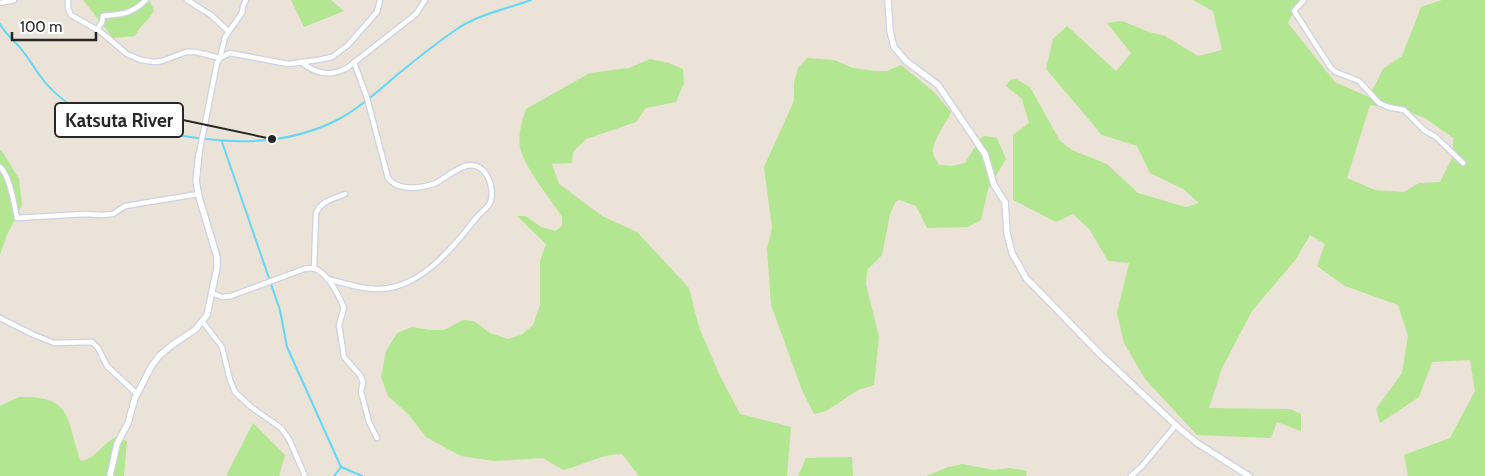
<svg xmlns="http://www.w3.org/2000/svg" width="1485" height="476" viewBox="0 0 1485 476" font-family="Cabin,sans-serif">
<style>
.green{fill:#b3e690;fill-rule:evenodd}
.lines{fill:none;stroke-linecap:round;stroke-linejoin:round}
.stream{stroke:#63d8f5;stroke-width:2}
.minor-casing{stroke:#cdd2e2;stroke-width:7}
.tertiary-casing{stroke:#cdd2e2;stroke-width:8}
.minor{stroke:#fff;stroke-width:4.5}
.tertiary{stroke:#fff;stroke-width:5.5}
.leader{fill:none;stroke:#272727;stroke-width:2}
.callout-dot{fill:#272727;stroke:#fff;stroke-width:2}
.callout{fill:#fff;stroke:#272727;stroke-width:2}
.callout-label{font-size:19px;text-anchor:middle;font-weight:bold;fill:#272727}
</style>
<rect width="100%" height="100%" fill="#ebe2d8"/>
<g class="green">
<path d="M83,0H149L154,10C149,22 141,23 135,36L113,38Z"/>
<path d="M291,0H331L344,11L304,27Z"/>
<path d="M1193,0H1299L1288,23L1335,82L1369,97L1383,69L1402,56L1421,7L1442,0H1485V476H1408L1404,455L1450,438L1475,391L1470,360L1432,362L1419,397L1380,423L1376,409L1402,373L1408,336L1398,305L1345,286L1317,266L1325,244L1310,235L1296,259L1252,311L1222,368L1209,408L1290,409L1301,414V431L1277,422L1271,438L1197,435L1145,379L1124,343L1117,313L1129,263L1108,261L1090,230L1073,214L1056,222L1013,200V135L1029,123L1022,99L1006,86L1010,80L1016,79L1030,87L1060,141L1072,150L1107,164L1138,193L1186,207L1199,203L1183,189L1150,173L1137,146L1102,135L1046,69L1053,39L1067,26L1116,71L1131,53L1107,23L1122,21L1149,32L1165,36L1198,56L1222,50L1213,11ZM1370,105L1409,112L1425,118L1453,138V156L1440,182L1419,183L1404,192L1375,190L1347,178Z"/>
<path d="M807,58L834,60L853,68L875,71H887L901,65L934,92L951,112C946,124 931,142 933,154C934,158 938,162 939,165L952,166L965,163L980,139L985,136L997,138L1006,159L988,189L981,220L968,227L927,228L916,206L899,200L895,203L890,214L882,255L867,270L866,284L879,337L874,385L858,390L826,411L814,414L802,390L771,305L767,249L772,228L764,167L794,101V83L798,68Z"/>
<path d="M650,59L669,63L683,69L684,83L676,102L646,108L636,122L586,139L573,152L572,163L552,164L559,184L602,216L637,232L689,288L699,327L719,374L740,414L791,427L787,476H639L622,454C600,454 584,465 563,470L543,458L494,461L461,456L426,437L408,414L388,396L381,377L386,351L397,333L412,327L429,330H444L463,320L474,321L490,333L508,339L521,335L533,325L540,305V261L546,244L517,216H526L541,227L555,231L562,226V217C551,199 523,166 520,147C518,135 522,120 526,109L590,73L629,68Z"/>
<path d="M0,150L2,151L19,179L22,205L7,235L0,255Z"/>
<path d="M19,397C74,396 65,418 81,461C96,459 103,443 116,437L127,441L124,476H0V406Z"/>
<path d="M253,423L285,455L279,476H226Z"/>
<path d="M852,457L853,476H798L806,458Z"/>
<path d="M962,464L994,470L1010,468L1027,471L1026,476H926L948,467Z"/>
</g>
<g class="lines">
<g class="stream">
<path d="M0,24C5,34 15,41 22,50C30,60 36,71 44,81C57,97 73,108 91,117C106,125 127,126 143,129C210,142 276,152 339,119C361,107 378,91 397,75C415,60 434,45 454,31C476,15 506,9 531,0"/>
<path d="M222,142L280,310L287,347L341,467L362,476"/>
<path d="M334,476L341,467"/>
</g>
<defs>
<g id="minor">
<path d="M68,0V8L71,15L101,32L127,54L141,60L155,62L162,61L186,52H196L220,58L225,37L242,13L243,6L246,0"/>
<path d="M187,0L211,15L228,31"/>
<path d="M1304,0L1294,11L1331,68L1336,72L1359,81L1379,103L1388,107L1404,110L1424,130L1436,137L1463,163"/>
<path d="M0,3L14,0"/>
<path d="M97,30L102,22L103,16C122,14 132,14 146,0"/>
<path d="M301,62C316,74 330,77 347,68L416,14L425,0"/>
<path d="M199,154L217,63L220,58L230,53L288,64L318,60L332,57L347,46L377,12L380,0"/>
<path d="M0,167C10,176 14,204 17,218L85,214L103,215L113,214L125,206L198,194"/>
<path d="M314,269L316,213C321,201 333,199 345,194"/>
<path d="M327,279C349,284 371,293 394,287C424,279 446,255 465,232C469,227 473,222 477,217C482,211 489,208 491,200C493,193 491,181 486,174C471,152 449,177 434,184C424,187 414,189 404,187C397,186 393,184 388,178L367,98L354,62"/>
<path d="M212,293L222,297L231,296L304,269C309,268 315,267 319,271C331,278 339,296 344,308L339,325L344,357L360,375L363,382L361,392L369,422L377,438"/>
<path d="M0,318L34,335L54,343L92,342L98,348L107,366L137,394"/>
<path d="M203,322L222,347L230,380L235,392L251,407L281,428L289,439L305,476"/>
<path d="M1131,476L1142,466L1176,425"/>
</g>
<g id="tertiary">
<path d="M888,0L890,31L894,47L906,61L938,85L985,154L994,185L1005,202L1007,233L1012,253L1026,278L1101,355L1180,429L1197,443L1249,476"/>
<path d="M110,476L117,444L128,423L135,398L151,367L159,356L172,345L196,329L207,315L217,268V257L199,197L196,181L199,154"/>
</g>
</defs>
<use href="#minor" class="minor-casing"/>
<use href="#tertiary" class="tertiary-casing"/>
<use href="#minor" class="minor"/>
<use href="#tertiary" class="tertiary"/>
</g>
<path class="leader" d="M272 139L183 120"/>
<circle class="callout-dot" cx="272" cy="139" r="5"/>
<rect class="callout" x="55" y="103" width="128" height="34" rx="5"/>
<g class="callout-label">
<text x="119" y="127">Katsuta River</text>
</g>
<path d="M12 32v8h84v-8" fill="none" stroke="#272727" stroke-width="2.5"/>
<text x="20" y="32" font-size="15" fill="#272727" stroke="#ffffff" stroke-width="4" paint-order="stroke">100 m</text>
</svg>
